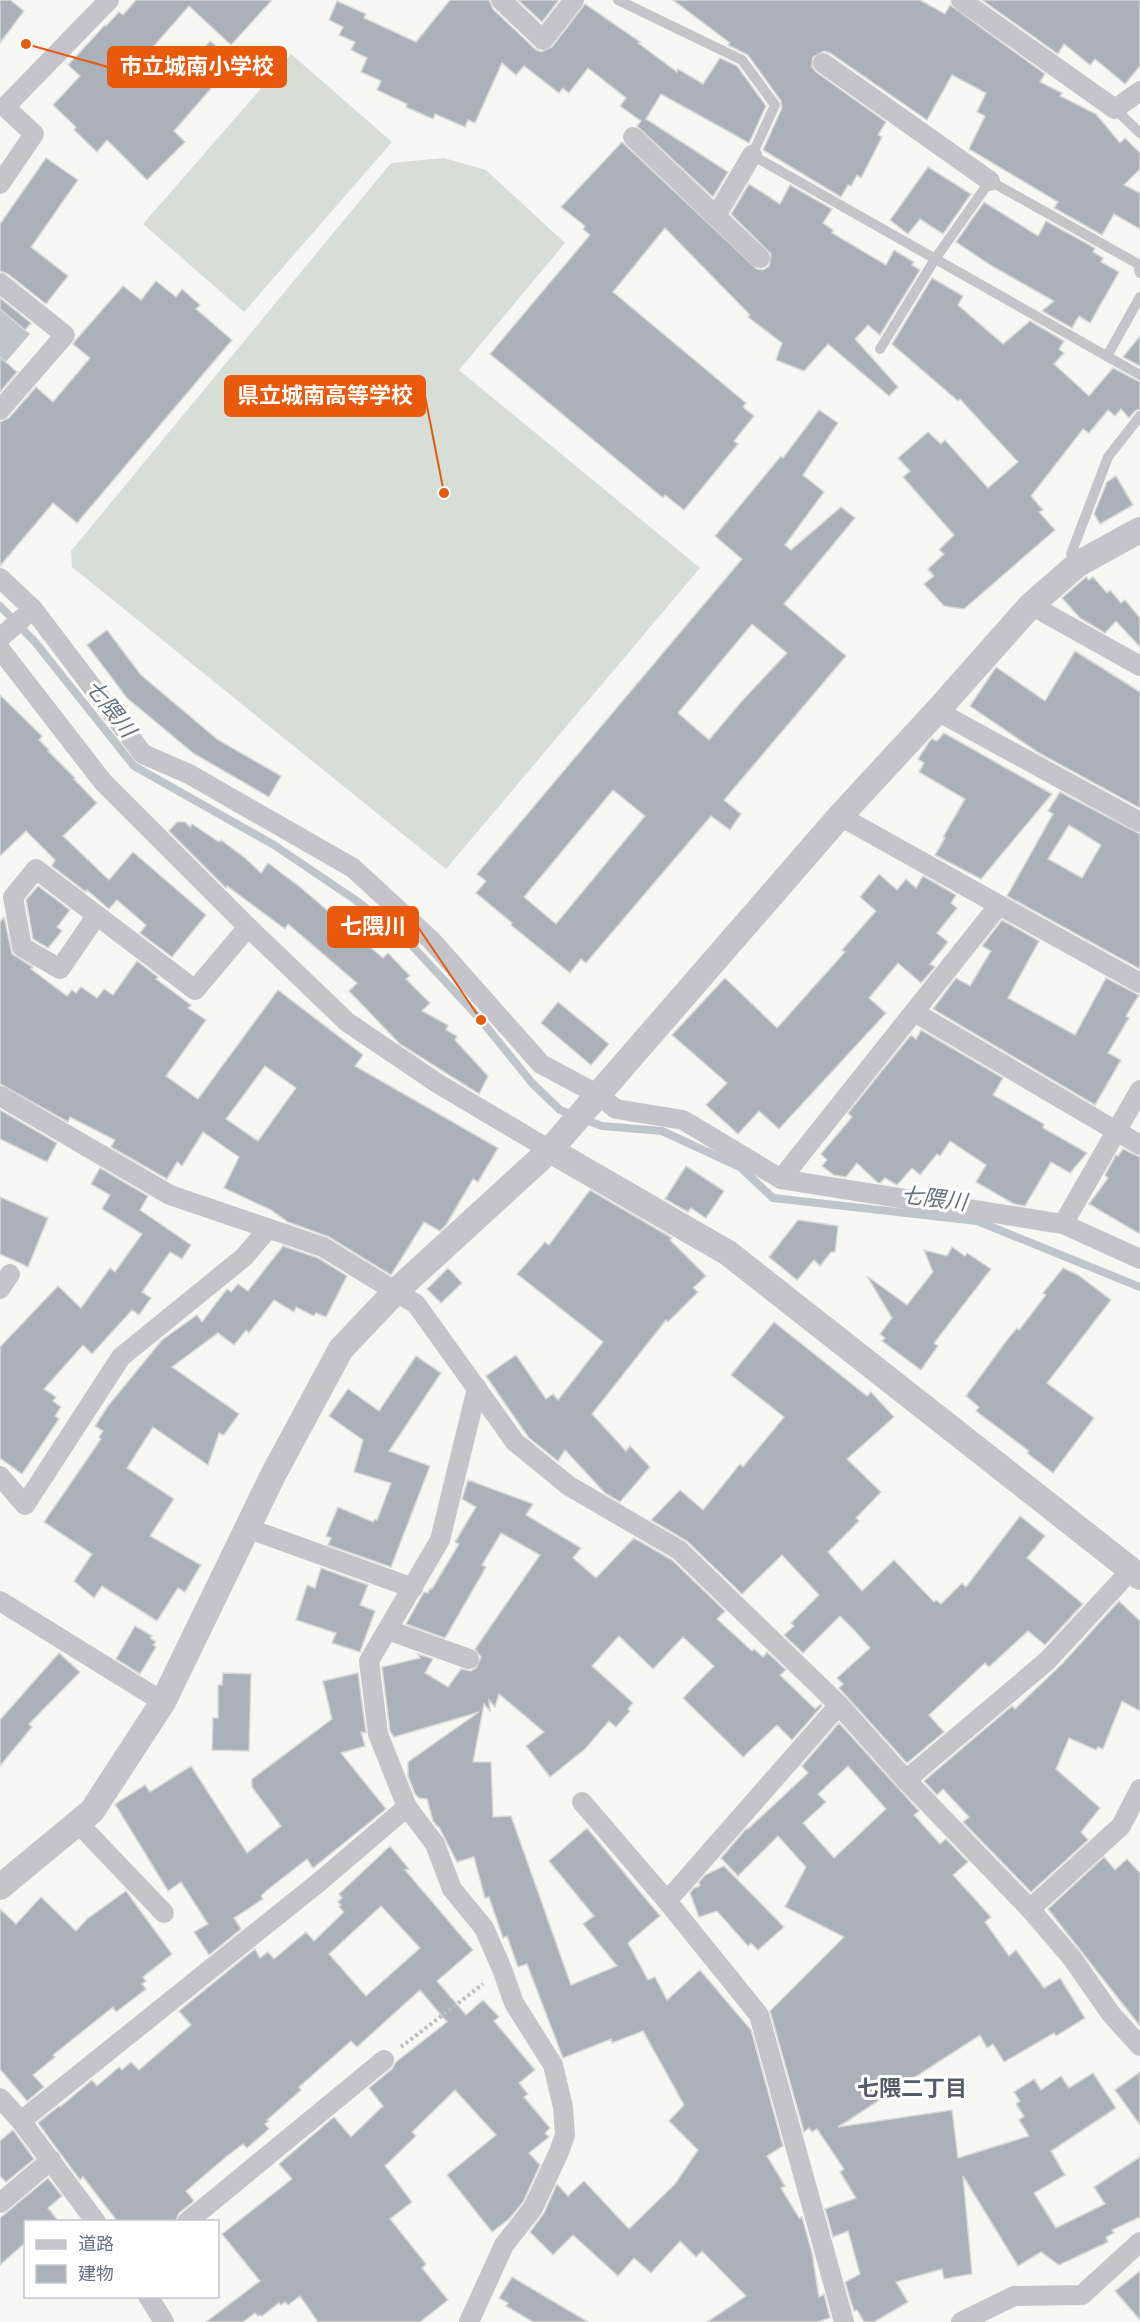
<svg xmlns="http://www.w3.org/2000/svg" width="1140" height="2322" viewBox="0 0 1140 2322" font-family="'Space Grotesk','Noto Sans JP',sans-serif">
<style>
.pitch{fill:#d7ded6}
.water{fill:#bec6cc}
.lines{fill:none;stroke-linecap:round;stroke-linejoin:round}
.stream{stroke:#bec6cc;stroke-width:8}
.building{fill:#abb1b9;stroke:#d8d9d7;stroke-width:1.5;fill-rule:evenodd}
.path{stroke:#bdbec1;stroke-width:4;stroke-dasharray:3 3;stroke-linecap:butt}
.service{stroke:#c3c5ca;stroke-width:10}
.minor{stroke:#c3c5ca;stroke-width:20}
.tertiary{stroke:#c3c5ca;stroke-width:26}
.labels{text-anchor:middle;dominant-baseline:central;stroke-width:6;stroke-linejoin:round;paint-order:stroke}
.water-label{font-size:22px;font-style:italic;fill:#637380;stroke:#fff}
.neighbourhood-label{font-size:22px;font-weight:bold;fill:#555c6a;stroke:#fff}
.leader{fill:none;stroke:#e8590c;stroke-width:2}
.callout-dot{fill:#e8590c;stroke:#fff;stroke-width:2}
.callout{fill:#e8590c;stroke:#e8590c;stroke-width:2}
.callout-label{font-size:22px;text-anchor:middle;font-weight:bold;fill:#fff}
</style>
<rect width="100%" height="100%" fill="#f7f7f4"/>
<g class="pitch">
<path d="M291,54L392,142L244,312L143,224Z"/>
<path d="M444,158L486,170L565,243L459,370L700,568L446,869L72,567L71,551L391,163Z"/>
</g>
<path class="water" d="M0,309L30,334L0,369Z"/>
<g class="lines">
<path class="stream" d="M0,606L35,642L134,766L274,845L354,899L404,937L481,1020L532,1083L560,1110L602,1126L662,1131L740,1167L773,1198L977,1221L1140,1287"/>
</g>
<g class="building">
<path d="M0,0H10L24,11L0,43Z"/>
<path d="M136,0H272L231,45L189,6L153,47L183,72L210,41L235,61L174,131L185,142L147,180L107,140L97,152L74,130L76,127L53,105L80,76L68,65L105,25L106,26L119,12L123,15Z"/>
<path d="M450,0H489L493,9L535,49L541,52L552,47L585,4L640,42L638,43L677,72L678,69L703,84L720,58L737,66L766,106L749,143L661,94L646,119L728,172L713,197L637,126L641,121L620,106L626,98L588,68L569,93L563,88L559,93L524,66L516,75L502,63L475,123L468,120L465,127L435,114L433,119L406,107L407,104L377,90L381,81L361,72L367,58L351,50L355,42L339,35L343,27L329,20L337,1L366,14L364,18L416,42Z"/>
<path d="M518,0H559L542,22Z"/>
<path d="M673,0H920L945,14L950,5L1045,74L1040,82L1062,93L1060,96L1096,114L1120,143L1125,138L1140,153V169L1124,185L1140,193V229L1114,214L1102,235L1054,208L1058,202L969,149L985,116L977,112L986,93L952,75L927,120L830,53L824,51L813,57L812,67L816,72L886,122L878,135L882,137L861,178L857,175L851,186L848,185L841,197L763,150L782,108L781,101L748,55L728,45L730,43Z"/>
<path d="M982,0H1140V66L1125,84L1095,59L1090,65L1064,44L1058,54Z"/>
<path d="M622,142L757,269L763,270L769,266L771,254L731,214L749,184L780,204L790,185L832,209L823,223L833,230L832,233L886,265L894,250L914,262L912,265L920,270L880,335L868,325L855,339L898,387L889,396L828,344L804,371L776,360L782,343L748,317L750,315L665,228L613,292L746,403L743,407L754,416L734,441L738,444L684,510L665,495L663,498L490,354L590,235L583,229L585,226L561,207Z"/>
<path d="M46,158L78,180L31,247L68,276L46,304L8,274L0,271V224Z"/>
<path d="M928,167L971,194L943,234L920,219L908,234L890,220Z"/>
<path d="M984,202L1038,236L1046,221L1095,248L1093,252L1103,258L1101,262L1119,272L1090,323L1079,316L1072,328L1042,311L1054,301L992,266L956,242Z"/>
<path d="M932,278L963,296L958,305L1003,344L1030,321L1064,341L1059,349L1064,353L1054,364L1089,396L1113,368L1140,382V409L1135,411L1129,418L1121,409L1115,416L1108,410L1089,433L1083,429L1031,496L1043,510L1039,512L1055,530L964,609L944,606L924,584L934,576L928,569L944,554L939,550L954,535L903,477L910,471L898,458L928,432L941,444L945,440L988,488L1018,462L960,399L958,401L892,344Z"/>
<path d="M156,281L176,297L182,289L200,305L196,309L232,340L77,523L53,503L0,566V422L9,418L36,387L53,402L90,358L73,344L75,341L123,286L141,300Z"/>
<path d="M0,298L31,323L25,330L0,309Z"/>
<path d="M1140,336V366L1123,357Z"/>
<path d="M0,357L17,372L0,392Z"/>
<path d="M819,410L838,423L803,475L824,492L785,545L791,550L841,507L855,518L784,604L846,656L724,800L741,814L730,830L711,816L586,963L581,959L570,973L511,925L512,923L476,893L486,881L477,874L742,559L715,536L781,456L783,458ZM752,624L787,653L741,702L709,740L678,713ZM613,790L645,816L556,924L524,897Z"/>
<path d="M1116,476L1133,505L1100,524L1094,514L1107,482Z"/>
<path d="M1086,577L1089,580L1093,577L1107,593L1110,590L1121,603L1125,600L1140,618V647L1116,621L1105,633L1080,618L1062,598Z"/>
<path d="M107,630L141,675L218,740L281,776L269,797L193,753L127,698L87,645Z"/>
<path d="M1075,651L1140,692V808L1039,753L970,706L996,667L1045,701Z"/>
<path d="M0,695L42,736L39,740L49,750L48,751L75,778L74,779L97,803L63,836L109,880L133,852L206,915L172,957L140,933L146,925L117,900L109,909L87,890L86,892L52,866L55,860L26,831L0,856Z"/>
<path d="M944,733L1052,794L981,879L935,855L945,838L943,837L965,799L919,772L924,763L918,759L929,742L932,739L937,741Z"/>
<path d="M1060,792L1140,834V969L1007,896L1053,814L1048,811ZM1069,825L1101,845L1082,878L1048,859Z"/>
<path d="M177,822H185L190,827L192,824L219,842L221,840L245,858L261,873L268,863L300,887L383,958L388,953L410,976L406,979L430,1003L422,1011L448,1025L446,1030L457,1036L455,1040L488,1076L479,1094L400,1044L349,991L357,983L288,924L285,929L227,886L226,888L169,831Z"/>
<path d="M879,874L897,890L906,879L916,888L923,876L956,895L951,903L957,908L937,933L948,942L930,964L935,967L921,983L898,963L869,998L886,1013L779,1129L759,1111L738,1134L706,1105L727,1083L672,1035L725,978L777,1028L845,952L842,950L876,911L860,897Z"/>
<path d="M38,886L70,910L57,927L62,931L48,948L33,939L26,900Z"/>
<path d="M4,917L12,954L33,967L31,969L67,996L72,990L76,993L81,987L97,998L104,989L113,995L137,961L158,977L156,979L160,982L191,1005L188,1008L206,1020L166,1076L198,1099L278,990L363,1055L355,1066L498,1148L478,1182L473,1179L446,1225L440,1231L424,1222L391,1275L329,1237L288,1222L271,1210L224,1188L239,1157L203,1132L182,1166L177,1162L167,1179L111,1147L115,1140L70,1117L68,1122L0,1084V922ZM265,1066L296,1088L258,1141L226,1119Z"/>
<path d="M1002,920L1039,941L1008,998L1075,1035L1106,978L1139,995L1126,1016L1129,1018L1108,1053L1121,1060L1095,1105L933,1009L956,978L970,986L991,951L982,946Z"/>
<path d="M558,1002L609,1044L591,1065L541,1023Z"/>
<path d="M921,1030L1003,1078L993,1095L1044,1124L1043,1128L1087,1153L1070,1173L1051,1162L1025,1206L1014,1204L976,1182L986,1165L950,1141L940,1156L937,1154L920,1175L912,1168L897,1185L885,1178L880,1183L877,1182L857,1163L846,1177L834,1175L822,1166L827,1160L821,1154L852,1117L848,1113L911,1035L916,1039Z"/>
<path d="M0,1110L57,1143L47,1162L0,1139Z"/>
<path d="M1123,1149L1140,1157V1234L1089,1204L1108,1178L1105,1175L1116,1155L1118,1156Z"/>
<path d="M686,1166L724,1191L706,1218L691,1208L688,1212L665,1199Z"/>
<path d="M100,1168L148,1196L140,1210L191,1245L182,1259L170,1252L142,1292L151,1298L139,1315L132,1310L92,1354L83,1345L44,1389L56,1397L53,1401L61,1407L55,1416L59,1419L22,1474L0,1458V1347L58,1286L81,1308L110,1268L115,1272L142,1234L102,1209L110,1195L91,1184Z"/>
<path d="M590,1190L672,1238L670,1240L706,1276L693,1288L698,1292L668,1322L666,1320L592,1414L626,1451L630,1446L650,1467L620,1502L605,1493L565,1450L558,1461L529,1438L486,1376L516,1355L546,1399L553,1394L558,1400L603,1342L517,1274L545,1242L549,1245Z"/>
<path d="M0,1197L48,1218L28,1267L0,1254Z"/>
<path d="M798,1220L838,1226L835,1252H831L820,1266L814,1260L797,1280L769,1257Z"/>
<path d="M283,1246L318,1258L347,1276L326,1317L316,1313L314,1316L296,1307L294,1312L274,1300L249,1333L246,1330L234,1345L218,1333L172,1367L239,1414L224,1435L219,1433L208,1465L153,1427L127,1468L174,1499L150,1536L201,1565L185,1592L178,1588L157,1621L102,1586L94,1598L74,1581L92,1554L44,1522L101,1439L99,1437L103,1431L95,1426L108,1406L162,1340L197,1315L202,1322L227,1289L231,1292L238,1284L248,1291Z"/>
<path d="M952,1247L965,1256L967,1253L991,1269L934,1343L938,1346L921,1370L882,1341L885,1338L880,1334L892,1318L867,1276L907,1305L933,1272L924,1250L947,1256Z"/>
<path d="M448,1268L462,1283L441,1303L427,1289Z"/>
<path d="M1063,1268L1078,1275L1111,1300L1047,1383L1094,1418L1053,1473L1027,1453L1029,1451L976,1411L979,1407L966,1396L1007,1340L1017,1328L1019,1330L1046,1295L1043,1293Z"/>
<path d="M774,1322L867,1396L871,1392L894,1417L847,1459L881,1492L856,1518L859,1521L828,1552L862,1591L894,1560L934,1602L936,1600L941,1604L962,1583L966,1587L1020,1516L1045,1536L1027,1558L1083,1604L1045,1645L1028,1631L989,1667L985,1663L929,1715L944,1732L907,1763L839,1688L843,1684L837,1678L870,1648L855,1631L840,1616L803,1653L784,1635L794,1626L791,1623L819,1595L782,1555L742,1594L687,1541L651,1520L680,1490L703,1510L740,1464L743,1467L784,1417L731,1375Z"/>
<path d="M416,1356L441,1373L389,1451L430,1466L391,1567L328,1545L331,1538L326,1536L338,1507L373,1522L375,1519L377,1520L391,1483L354,1472L363,1440L329,1416L348,1389L379,1411Z"/>
<path d="M468,1480L533,1504L526,1515L581,1548L573,1558L596,1578L634,1538L672,1560L725,1611L717,1619L752,1651L754,1649L763,1657L767,1652L786,1670L780,1675L815,1709L821,1704L822,1706L792,1740L777,1725L743,1757L683,1698L714,1666L683,1637L653,1669L619,1636L592,1666L633,1703L628,1709L630,1711L616,1727L609,1721L585,1749L550,1777L526,1746L544,1732L499,1694L495,1707L489,1700L490,1711L484,1704L473,1762H491L493,1817L511,1816L571,1985L617,1966L583,1924L594,1916L549,1861L587,1828L660,1916L628,1943L648,1980L655,1977L667,2000L700,1970L751,2030L783,2146L767,2156L785,2186L781,2188L799,2218L802,2217L812,2253L819,2297L824,2294L830,2318L817,2322H707L746,2296L702,2251L696,2257L680,2241L651,2273L634,2258L618,2276L573,2235L553,2255L530,2232L544,2213L557,2184L568,2196L584,2181L629,2229L675,2184L698,2150L669,2121L684,2105L643,2031L612,2043L611,2039L563,2058L527,1964L518,1967L507,1936L503,1938L489,1897L485,1898L474,1857L457,1862L439,1827H438L433,1821L427,1799L419,1798L415,1794L408,1776V1762L479,1712L394,1737L390,1731L382,1667L420,1658L418,1654L433,1659L425,1673L448,1687L461,1669L471,1671L476,1668L481,1657L475,1649L540,1555L501,1533L482,1565L486,1567L445,1638L406,1624L424,1592L428,1593L430,1588L432,1589L459,1544L455,1542L476,1507L462,1499Z"/>
<path d="M321,1568L368,1585L360,1605L375,1611L360,1652L332,1643L336,1633L296,1620L307,1585L315,1588Z"/>
<path d="M1119,1601L1140,1621V1711L1122,1701L1103,1749L1098,1747L1096,1750L1069,1738L1056,1769L1100,1808L1081,1832L1088,1840L1031,1892L963,1822L969,1817L943,1789L937,1795L924,1781L1012,1706L1015,1709L1063,1663Z"/>
<path d="M135,1626L152,1636L150,1638L156,1642L153,1645L156,1647L140,1674L116,1659Z"/>
<path d="M59,1653L80,1672L29,1724L32,1727L0,1766V1720Z"/>
<path d="M223,1673L251,1674L249,1751L212,1750L213,1718H218V1685H222Z"/>
<path d="M358,1673L366,1733L361,1732L365,1746L341,1753L386,1809L313,1868L307,1859L266,1891L261,1896L263,1899L234,1918L241,1929L209,1955L194,1932L208,1924L181,1882L168,1891L115,1804L145,1785L150,1792L191,1766L247,1853L281,1826L252,1787V1779L332,1719L323,1681Z"/>
<path d="M839,1723L919,1811L914,1815L940,1844L946,1839L968,1862L953,1875L991,1917L985,1922L1009,1956L1016,1950L1044,1988L1060,1978L1085,2018L1056,2036L1054,2033L1004,2062L993,2044L987,2048L980,2035L838,2127L952,2110L958,2158L1029,2136L1019,2120L1024,2116L1016,2104L1020,2101L1014,2092L1034,2079L1041,2090L1061,2076L1069,2088L1093,2073L1116,2108L1051,2151L1065,2175L1034,2193L1056,2228L1105,2204L1094,2187L1140,2157V2217L1112,2230L1114,2233L1106,2237L1108,2242L1059,2265L1041,2252L1018,2266L963,2176L972,2274L944,2279L942,2269L896,2282L908,2302L874,2322H864L857,2310L854,2311L845,2282L860,2274L848,2231L833,2237L825,2209L856,2198L840,2172L844,2169L817,2129L812,2132L809,2128L804,2132L770,2011L844,1937L785,1907L806,1867L778,1836L738,1876L721,1858L747,1828L748,1829L808,1773L802,1766ZM848,1766L886,1809L834,1858L803,1823L826,1802L818,1794Z"/>
<path d="M390,1846L409,1869L405,1870L473,1950L437,1981L466,2015L483,2000L499,2017L494,2021L535,2070L519,2083L528,2094L524,2097L550,2128L545,2133L549,2137L529,2153L540,2165L523,2202L509,2219L492,2232L447,2175L496,2135L455,2090L412,2132L416,2136L385,2166L412,2202L390,2219L426,2264L422,2268L448,2300L420,2322H318L300,2296L288,2305L285,2302L281,2305L279,2303L262,2316L260,2315L258,2316L255,2313L243,2322H206L260,2281L222,2234L292,2179L279,2164L334,2117L351,2137L383,2106L369,2088L392,2069L396,2062L447,2022L420,1990L357,2047L351,2041L299,2087L301,2090L267,2120L269,2121L265,2124L269,2129L247,2148L243,2144L227,2156L186,2191L194,2201L179,2213L175,2222H118L83,2177L80,2180L38,2123L59,2106L60,2107L92,2080L97,2086L119,2067L122,2070L131,2062L139,2070L191,2025L179,2011L255,1949L260,1958L268,1952L274,1959L306,1932L314,1941L344,1912L339,1907L341,1905L338,1902L342,1898L339,1894ZM381,1906L420,1948L366,1996L329,1954Z"/>
<path d="M1104,1857L1115,1870L1127,1859L1140,1873V2026L1048,1909Z"/>
<path d="M724,1866L784,1927L758,1950L751,1943L748,1946L717,1911L699,1917L690,1893L694,1888L700,1886L699,1882L705,1875Z"/>
<path d="M126,1891L172,1954L143,1977L146,1981L142,1984L146,1989L116,2012L113,2007L53,2055L55,2057L33,2075L44,2087L27,2101L0,2069V1909L16,1924L41,1897L76,1931L87,1919Z"/>
<path d="M1140,2072V2125L1115,2090Z"/>
<path d="M13,2130L34,2159L6,2182L0,2176V2141Z"/>
<path d="M48,2178L62,2196L48,2208L59,2222H26V2242L0,2265V2218Z"/>
<path d="M1140,2271V2320L1115,2291Z"/>
<path d="M512,2277L588,2322H533L506,2306L508,2303L499,2298Z"/>
</g>
<g class="lines">
<path class="path" d="M401,2047L483,1984"/>
<g class="service">
<path d="M618,0L742,60L775,105L752,155L1140,375"/>
<path d="M1115,109L1140,133"/>
<path d="M880,349L935,259L990,181L1138,264L1140,273"/>
<path d="M1107,356L1140,297"/>
<path d="M1078,564L1071,554L1108,457L1140,416"/>
</g>
<g class="minor">
<path d="M501,0L543,40L574,0"/>
<path d="M961,0L1115,109L1140,91"/>
<path d="M823,63L990,181"/>
<path d="M633,137L760,258"/>
<path d="M0,184L34,134L5,107L109,0"/>
<path d="M716,216L752,155"/>
<path d="M0,283L65,335L0,410"/>
<path d="M0,578L33,609L0,638"/>
<path d="M1031,605L1140,666"/>
<path d="M33,609L143,754L189,774L353,868L431,940L541,1064L597,1094L616,1109L683,1120L781,1179"/>
<path d="M0,649L103,782L248,927L347,1022L437,1083L550,1150"/>
<path d="M937,711L1140,822"/>
<path d="M840,816L999,905L781,1179L1063,1224L1140,1090"/>
<path d="M999,905L1140,983"/>
<path d="M97,915L60,969L22,947L13,897L36,869L195,990L248,927"/>
<path d="M914,1012L1140,1145"/>
<path d="M0,1096L170,1195L323,1247L416,1304L515,1442L569,1486L679,1550L839,1705L906,1780L1030,1909L1072,1958L1111,2014L1140,2046"/>
<path d="M1063,1224L1140,1259"/>
<path d="M0,1289L10,1274"/>
<path d="M0,1476L25,1505L121,1357L244,1257L268,1229"/>
<path d="M247,1528L413,1588"/>
<path d="M0,1601L163,1702"/>
<path d="M388,1630L469,1659"/>
<path d="M839,1705L667,1901L759,2015L844,2322"/>
<path d="M906,1780L1047,1661L1131,1570"/>
<path d="M582,1802L667,1901"/>
<path d="M78,1823L164,1913"/>
<path d="M1030,1909L1121,1826L1140,1789"/>
<path d="M0,2098L21,2121L96,2222"/>
<path d="M21,2121L318,1883L407,1807"/>
<path d="M0,2203L51,2160"/>
<path d="M187,2222L384,2060"/>
<path d="M148,2296L164,2322"/>
<path d="M469,2322L504,2245L533,2208L559,2152L565,2135L563,2107L553,2065L514,2003L502,1969L484,1928L452,1889L435,1844L407,1807L378,1734L369,1661L440,1540L477,1388"/>
<path d="M961,2322L1014,2296L1082,2295L1140,2242"/>
</g>
<g class="tertiary">
<path d="M550,1150L728,1253L1140,1577"/>
<path d="M0,1887L92,1811L163,1702L273,1475L341,1349L396,1291L550,1150L840,816L937,711L1031,605L1078,564L1140,530"/>
</g>
</g>
<g class="labels">
<g class="water-label">
<text transform="translate(111 708) rotate(52)">七隈川</text>
<text transform="translate(934 1198) rotate(7)">七隈川</text>
</g>
<g class="neighbourhood-label">
<text x="912" y="2088">七隈二丁目</text>
</g>
</g>
<path class="leader" d="M26 44L108 67M444 493L425 396M481 1020L418 927"/>
<g class="callout-dot">
<circle cx="26" cy="44" r="6"/>
<circle cx="444" cy="493" r="6"/>
<circle cx="481" cy="1020" r="6"/>
</g>
<g class="callout">
<rect x="108" y="47" width="178" height="40" rx="6"/>
<rect x="225" y="376" width="200" height="40" rx="6"/>
<rect x="328" y="907" width="90" height="40" rx="6"/>
</g>
<g class="callout-label">
<text x="197" y="74">市立城南小学校</text>
<text x="325" y="403">県立城南高等学校</text>
<text x="373" y="934">七隈川</text>
</g>
<rect x="24" y="2220" width="195" height="78" fill="#ffffff" stroke="#c2c6ce" stroke-width="1.5"/>
<rect x="36" y="2240" width="30" height="9" fill="#c3c5ca" stroke="#c2c6ce" stroke-width="1.5"/>
<text x="78" y="2250" font-size="18" fill="#677185">道路</text>
<rect x="36" y="2265" width="30" height="18" fill="#abb1b9" stroke="#c2c6ce" stroke-width="1.5"/>
<text x="78" y="2280" font-size="18" fill="#677185">建物</text>
</svg>
